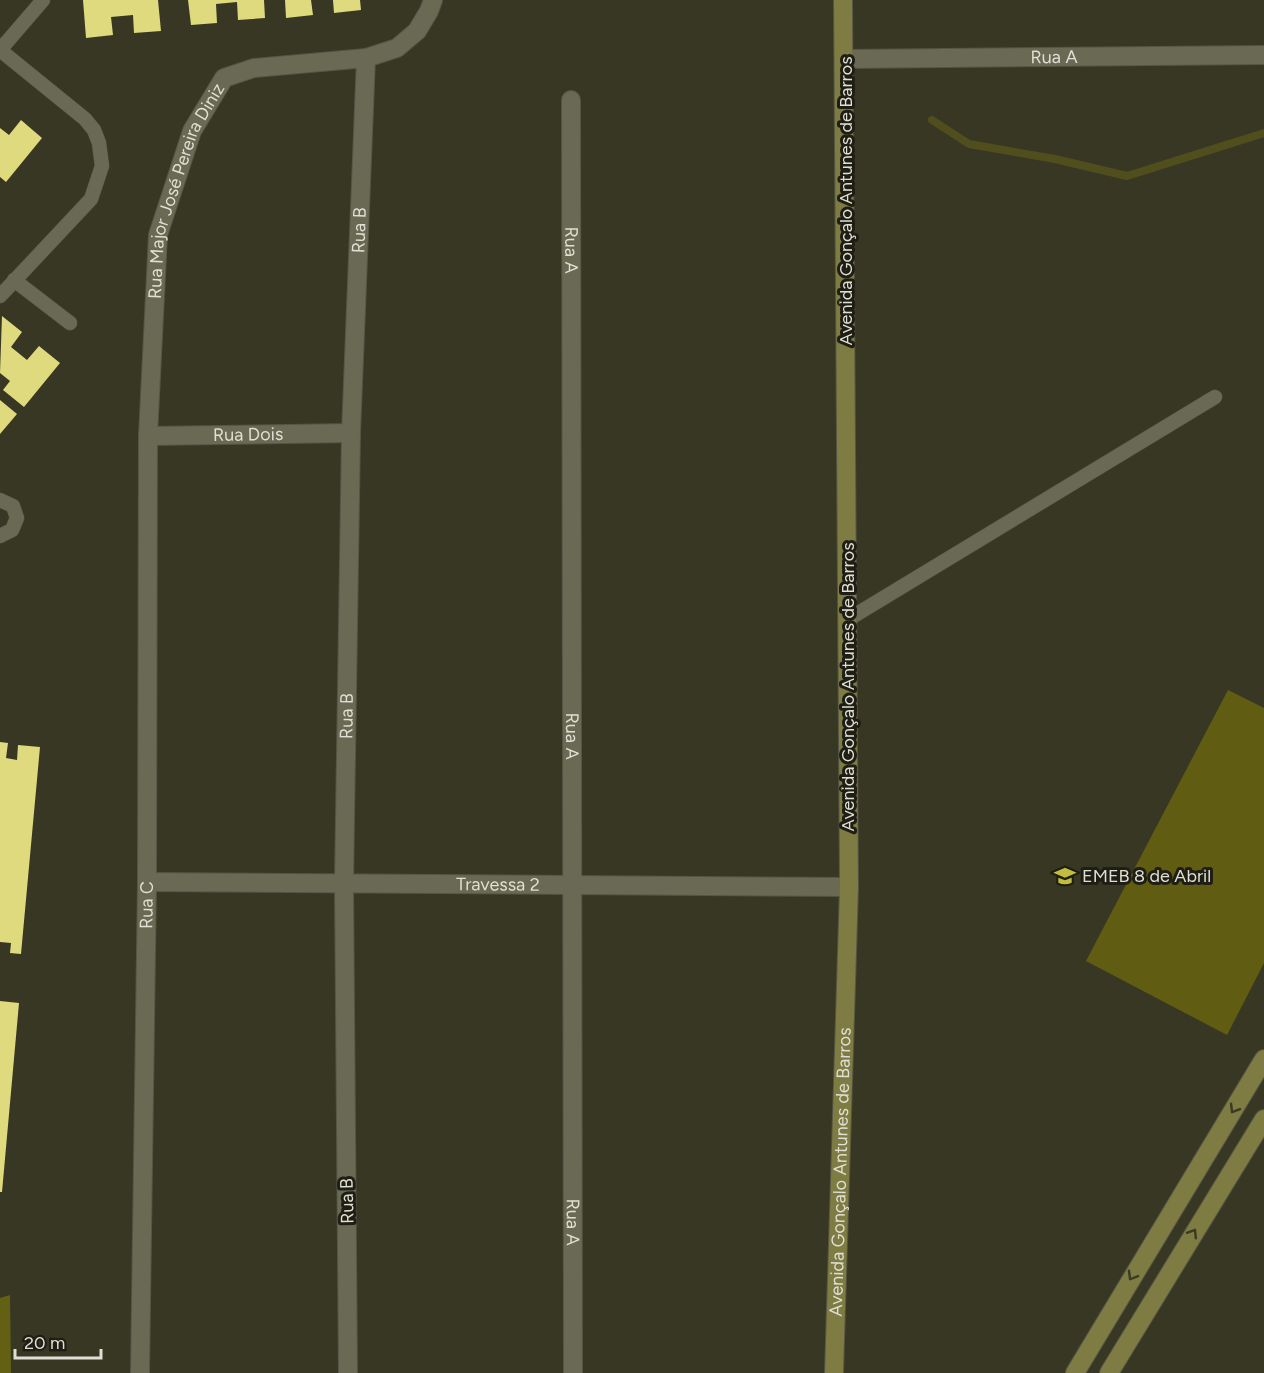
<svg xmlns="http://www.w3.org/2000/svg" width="1264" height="1373" viewBox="0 0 1264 1373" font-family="Figtree,sans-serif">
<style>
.green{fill:#605d12}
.forest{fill:#636014}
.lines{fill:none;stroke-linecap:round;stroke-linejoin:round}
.stream{stroke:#504e1c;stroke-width:8}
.building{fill:#deda7d}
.lane-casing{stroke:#554;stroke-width:15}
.street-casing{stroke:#554;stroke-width:20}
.secondary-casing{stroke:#554;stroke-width:20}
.lane{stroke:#6a6954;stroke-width:14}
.street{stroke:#6a6954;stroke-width:18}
.secondary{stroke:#7e7b43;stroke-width:18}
.oneway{stroke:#3b3a23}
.labels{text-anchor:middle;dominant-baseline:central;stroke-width:6;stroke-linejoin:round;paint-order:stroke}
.street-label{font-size:18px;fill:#dfdfd3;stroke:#1e1e15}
.poi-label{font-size:18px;fill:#dfdfd3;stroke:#1e1e15;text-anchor:start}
</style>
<rect width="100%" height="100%" fill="#383724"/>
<path class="green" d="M1228,690L1264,708V963L1227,1035L1086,961Z"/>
<path class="forest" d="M10,1295L11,1373H0V1298Z"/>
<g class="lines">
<path class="stream" d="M932,120L969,144L1055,159L1127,176L1264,133"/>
</g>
<g class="building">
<path d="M83,0H158L161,31L134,33L133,15L111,17L113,35L86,38Z"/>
<path d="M188,0H264L265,18L238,20L237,2L216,4L217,23L191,25Z"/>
<path d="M285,0H311L313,15L286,18Z"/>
<path d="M333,0H360L361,10L334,13Z"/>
<path d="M21,120L42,138L6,182L0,177V128L9,135Z"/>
<path d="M2,316L22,332L11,347L27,360L39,346L60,363L24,407L3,390L10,381L0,373Z"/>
<path d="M0,400L17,414L0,434Z"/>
<path d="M0,742L8,743L6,758L17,760L18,745L40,747L21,954L10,953L11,943L0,942Z"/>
<path d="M0,1001L19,1003L2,1192H0Z"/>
</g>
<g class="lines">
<defs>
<g id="lane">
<path d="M0,50L85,119L94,130L99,143L102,166L91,199L0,296"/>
<path d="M0,50L43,0"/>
<path d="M14,280L70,323"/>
<path d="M0,500L13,506L17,518L12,530L0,536"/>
<path d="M847,620L1215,397"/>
</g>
<g id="street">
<path id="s1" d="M846,59L1264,55"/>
<path id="s2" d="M571,100L573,1373"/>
<path id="s3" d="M148,436L351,433"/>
<path id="s4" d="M147,882L849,887"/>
<path id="s5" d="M140,1373L147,882L148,436L158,235L192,131L224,78L254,68L366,58L397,48L417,31L429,11L433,0"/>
<path id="s6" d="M348,1373L344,883L351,433L366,58"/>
</g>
<g id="secondary">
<path id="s7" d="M834,1373L849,887L843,0"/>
<path d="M1075,1373L1264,1059"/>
<path d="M1109,1373L1264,1119"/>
</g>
</defs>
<use href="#lane" class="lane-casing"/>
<use href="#street" class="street-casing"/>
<use href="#secondary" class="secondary-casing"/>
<use href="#lane" class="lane"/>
<use href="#street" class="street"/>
<use href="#secondary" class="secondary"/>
</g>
<defs><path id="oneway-chevron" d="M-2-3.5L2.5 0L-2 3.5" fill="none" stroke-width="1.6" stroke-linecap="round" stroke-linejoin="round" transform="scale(1.5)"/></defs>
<g class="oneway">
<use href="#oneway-chevron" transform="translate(1234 1109) rotate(121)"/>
<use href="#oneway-chevron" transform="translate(1193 1233) rotate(-58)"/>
<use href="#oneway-chevron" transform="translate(1132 1276) rotate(120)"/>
</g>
<defs>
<symbol id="school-bare" viewBox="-9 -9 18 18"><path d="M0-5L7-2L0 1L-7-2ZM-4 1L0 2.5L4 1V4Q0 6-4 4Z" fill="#c3bd3f" stroke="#1e1e15" stroke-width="2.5" paint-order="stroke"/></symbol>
</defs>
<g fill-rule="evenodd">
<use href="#school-bare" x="1050" y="861" width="30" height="30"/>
</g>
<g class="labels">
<g class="street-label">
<text stroke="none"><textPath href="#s1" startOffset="208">Rua A</textPath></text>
<text stroke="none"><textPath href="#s5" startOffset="1188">Rua Major José Pereira Diniz</textPath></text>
<text transform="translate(846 201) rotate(-90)">Avenida Gonçalo Antunes de Barros</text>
<text stroke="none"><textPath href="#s6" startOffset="1143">Rua B</textPath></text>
<text stroke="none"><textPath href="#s2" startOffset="150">Rua A</textPath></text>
<text stroke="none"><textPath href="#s3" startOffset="100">Rua Dois</textPath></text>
<text transform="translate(848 687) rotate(-90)">Avenida Gonçalo Antunes de Barros</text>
<text stroke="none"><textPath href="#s6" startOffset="657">Rua B</textPath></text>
<text stroke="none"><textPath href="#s2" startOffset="636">Rua A</textPath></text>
<text stroke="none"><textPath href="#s4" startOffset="351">Travessa 2</textPath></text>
<text stroke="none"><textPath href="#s5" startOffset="468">Rua C</textPath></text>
<text stroke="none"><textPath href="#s7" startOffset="201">Avenida Gonçalo Antunes de Barros</textPath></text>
<text transform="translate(347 1201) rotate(-91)">Rua B</text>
<text stroke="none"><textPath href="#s2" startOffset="1122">Rua A</textPath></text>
</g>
<g class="poi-label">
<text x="1082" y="876">EMEB 8 de Abril</text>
</g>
</g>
<path d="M15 1349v9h86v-9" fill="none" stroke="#dfdfd3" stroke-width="3"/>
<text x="24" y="1349" font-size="18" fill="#dfdfd3" stroke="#1e1e15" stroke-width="4.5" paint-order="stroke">20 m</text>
</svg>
